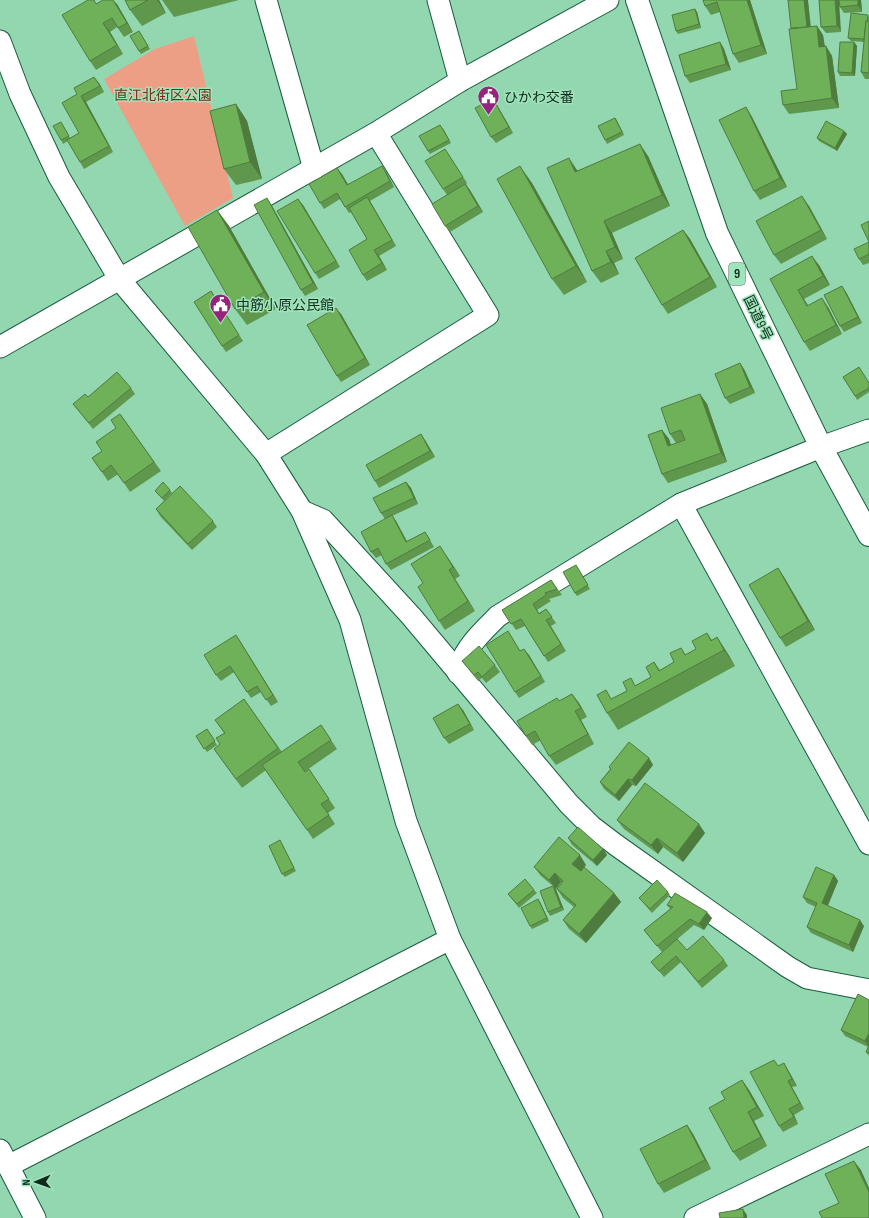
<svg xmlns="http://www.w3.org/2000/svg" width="869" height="1218" viewBox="0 0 869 1218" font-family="'Sofia Sans Condensed','Noto Sans JP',sans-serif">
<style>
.green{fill:#ed9f86}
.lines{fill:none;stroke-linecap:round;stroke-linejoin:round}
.minor-casing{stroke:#175d3c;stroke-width:23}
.highway-casing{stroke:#175d3c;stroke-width:24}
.minor{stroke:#fff;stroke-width:21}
.highway{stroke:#fff;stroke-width:22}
.wall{fill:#5f984d}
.shaded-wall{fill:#4e7c3e}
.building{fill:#6fb159;stroke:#4e7c3e}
.labels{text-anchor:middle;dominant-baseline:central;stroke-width:3;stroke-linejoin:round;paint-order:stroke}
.shield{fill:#a0e4bc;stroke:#3a624b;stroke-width:1}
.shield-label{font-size:13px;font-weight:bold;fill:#0e2a1b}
.park-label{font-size:14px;fill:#712d17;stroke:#a0e4bc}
.poi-label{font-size:14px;fill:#0e2a1b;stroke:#a0e4bc;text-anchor:start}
.street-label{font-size:14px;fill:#0e2a1b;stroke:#a0e4bc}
</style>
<rect width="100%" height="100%" fill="#93d7b0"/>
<path class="green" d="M194,36L233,198L185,226L104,79L155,49Z"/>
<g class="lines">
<defs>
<g id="minor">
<path d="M266,0L314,169"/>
<path d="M438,0L460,81"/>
<path d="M0,41L20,94L59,177L120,280L266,454L302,511L350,620L406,821L450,939L592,1218"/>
<path d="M0,347L376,133L460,81L608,0"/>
<path d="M869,430L821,447L681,504L869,844"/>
<path d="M266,454L488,315L376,133"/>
<path d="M302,511L323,520L411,616L569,804L591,826L616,845L788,967L807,978L869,990"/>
<path d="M458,673C460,668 461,662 463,658C471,642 486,628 498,616L681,504"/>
<path d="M0,1150L35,1218"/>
<path d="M8,1166L450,939"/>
<path d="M695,1218L869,1134"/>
</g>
<path id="highway" d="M637,0L717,233L821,447L869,535"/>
</defs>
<use href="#minor" class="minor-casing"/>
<use href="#highway" class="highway-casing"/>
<use href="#minor" class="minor"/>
<use href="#highway" class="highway"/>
</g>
<g class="wall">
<path d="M125,0H159L166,13L142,26L130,10Z"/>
<path d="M162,0H239L174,17Z"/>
<path d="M703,0H750L767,54L739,63L733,54L720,12L711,15L705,6Z"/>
<path d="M788,0H808V1L811,27L817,26L823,35L825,47L826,46L832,56L839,108L789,114L783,105L797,89Z"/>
<path d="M819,0L841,32L826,33L821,27Z"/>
<path d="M839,0H861L862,12L844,13L840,7Z"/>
<path d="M97,4H117L133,32L124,37L117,27L110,32L123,54L96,70L90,61Z"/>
<path d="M695,9L697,12L701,28L678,34L676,31Z"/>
<path d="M869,16V79H865L861,72L864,42L851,41L848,38Z"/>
<path d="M141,34L150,49L141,54L139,51Z"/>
<path d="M720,42L724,49L731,70L690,83L685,76Z"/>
<path d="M854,42L857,46L855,76H840L838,72Z"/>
<path d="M99,83L104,92L86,102L113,152L84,169L68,141L63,144L61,140L63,125L70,138L79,133L77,94Z"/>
<path d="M236,104L247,121L262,179L236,185L224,169Z"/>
<path d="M497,105L513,133L496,143L491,137Z"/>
<path d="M746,107L752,117L787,187L760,200L754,191Z"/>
<path d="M615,118L617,121L624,135L607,144L605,140Z"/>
<path d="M443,128L451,143L430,154L428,151Z"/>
<path d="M844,131L847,134L837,151L819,141L817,138Z"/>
<path d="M449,155L467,183L466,184L483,212L450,232L445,226L447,195L443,189Z"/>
<path d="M648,156L670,206L612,233L623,259L614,263L619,274L601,283L592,271L577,170L578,171Z"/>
<path d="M337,168L348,185L386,172L394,187L370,201L396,246L379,256L387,270L367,281L363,275L367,239L351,212L349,213L340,199L324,209L320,203Z"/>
<path d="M532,183L587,282L564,295L552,279Z"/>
<path d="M271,204L318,289L305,296L301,290Z"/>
<path d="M303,205L340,267L319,279L315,273Z"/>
<path d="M809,206L827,239L781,264L774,255Z"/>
<path d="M217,210L229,226L276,309L247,325L235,309Z"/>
<path d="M683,230L690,239L717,287L668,314L662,305Z"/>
<path d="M869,242V263L863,265L859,259Z"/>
<path d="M819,265L830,285L804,299L808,305L828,307L842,334L810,351L804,342L770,279Z"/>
<path d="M211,291L243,341L226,352L222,346Z"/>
<path d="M846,292L862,323L844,332L840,326Z"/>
<path d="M341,314L370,365L341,382L337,376Z"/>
<path d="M744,369L755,393L730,404L725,398Z"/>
<path d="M869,383V392L857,400L855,396Z"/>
<path d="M131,388L135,394L93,429L73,404L88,397Z"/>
<path d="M700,394L707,404L727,462L668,483L662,474V430L669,439L671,445L685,440H684L676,443L670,434Z"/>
<path d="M120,414L161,471L130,492L118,474L108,481L92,458L102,451L116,428Z"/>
<path d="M425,440L435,457L379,488L375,481Z"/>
<path d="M406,482L411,488L418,504L392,516L396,521L407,541L425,532L429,538L434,547L391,570L386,564L382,555L376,558L371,552L385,519L381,513Z"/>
<path d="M170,490L172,493L164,501L155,491Z"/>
<path d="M156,509L213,521L217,527L192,550L160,516Z"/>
<path d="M446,555L460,576L455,579L475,611L445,630L439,621L423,583Z"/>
<path d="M576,565L590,589L577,596L575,593Z"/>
<path d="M778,568L784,577L815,630L786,647L780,638Z"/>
<path d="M551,580L562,595L549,599L551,601L537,610L539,613L546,609L556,623L551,626L566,651L548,662L525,626L516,630L502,610Z"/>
<path d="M707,633L712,640L717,637L728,654L735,666L618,730L607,713L612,699L651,677L654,662L660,670L674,662L681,648L686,655L696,649Z"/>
<path d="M512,638L520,651L529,655L545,682L519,698L515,692Z"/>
<path d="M240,641L278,702L271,706L261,692L251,698L234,672L221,681L216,675Z"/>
<path d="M462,661L495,665L500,672L486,683L482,678L478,681Z"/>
<path d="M572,694L579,703L587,717L581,720L594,744L556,765L549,756L541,740L532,745L526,736L559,701Z"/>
<path d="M244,699L282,752L321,725L337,749L304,772H305L309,769L335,808L328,813L335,824L313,839L266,770L242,788L214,749L220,744L224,733L215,720Z"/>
<path d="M463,710L474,730L449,744L444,738Z"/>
<path d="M207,729L217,745L207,752L196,736Z"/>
<path d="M649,758L653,765L636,786L632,785L619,801L604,789L600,782L610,769L609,767Z"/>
<path d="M617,820L705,833L683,862L663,847L658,854L624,829Z"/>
<path d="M568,838L603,849L607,855L597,866L572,845Z"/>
<path d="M282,844L296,871L285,877L282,874Z"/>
<path d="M586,865L581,871L614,893L621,902L586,943L569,929L563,920L574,907L563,898L557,889L562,883L561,882L556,889L555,888L564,910L550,916L548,912L553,886L541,876L534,867Z"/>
<path d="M834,875L838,881L828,906L864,926L853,952L811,933L807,927L816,907L807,903L803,897Z"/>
<path d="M534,890L537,893L519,908L508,894Z"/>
<path d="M668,892L670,895L652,913L639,898Z"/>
<path d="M538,899L540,902L549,921L532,929L530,926Z"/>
<path d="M667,905L712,918L704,930L694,925L662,952L644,930L670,909Z"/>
<path d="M687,950L724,960L728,966L702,988L681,962L664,977L651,962Z"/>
<path d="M869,1000V1056L866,1052L868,1047L845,1036L841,1030Z"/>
<path d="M779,1066L788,1070L797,1086L792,1087L804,1109L794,1115L798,1124L783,1132L779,1126Z"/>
<path d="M742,1080L749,1090L764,1116L754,1121L767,1146L740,1161L733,1152L725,1099Z"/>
<path d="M687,1125L693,1134L711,1169L664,1193L658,1184Z"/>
</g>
<g class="shaded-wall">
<path d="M113,0L117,4L133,32L127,23Z"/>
<path d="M157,0H159L166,13Z"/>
<path d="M747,0H750L767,54L761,45Z"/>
<path d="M804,0H808V1L811,33L807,27Z"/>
<path d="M835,0H839L841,32L837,26Z"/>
<path d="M858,0H861L862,12L858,5Z"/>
<path d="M695,9L697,12L701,28L699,24Z"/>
<path d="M103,23L110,32L123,54L117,45Z"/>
<path d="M817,26L823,35L826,56L819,47Z"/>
<path d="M720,42L724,49L731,70L726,64Z"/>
<path d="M854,42L857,46L855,76L852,73Z"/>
<path d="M826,46L832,56L839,108L832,98Z"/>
<path d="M94,77L99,83L104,92Z"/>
<path d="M81,96L86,102L113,152L109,146Z"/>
<path d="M493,99L497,105L513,133L509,127Z"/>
<path d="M236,104L247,121L262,179L250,162Z"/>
<path d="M746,107L752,117L787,187L780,178Z"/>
<path d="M615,118L617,121L624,135L622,132Z"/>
<path d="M844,131L847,134L837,151L835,148Z"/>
<path d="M640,144L648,156L670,206L662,195Z"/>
<path d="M569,158L577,170L584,184L575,172Z"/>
<path d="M382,166L386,172L394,187L390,181Z"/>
<path d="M520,166L532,183L587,282L576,266Z"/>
<path d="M337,168L342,174L352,191L347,185Z"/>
<path d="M465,184L470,190L483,212L478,206Z"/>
<path d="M802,196L809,206L827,239L821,230Z"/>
<path d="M367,197L371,203L396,246L392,240Z"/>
<path d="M267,198L271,204L318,289L313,283Z"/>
<path d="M298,199L303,205L340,267L336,261Z"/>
<path d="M217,210L229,226L276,309L264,292Z"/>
<path d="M604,221L612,233L623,259L615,247Z"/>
<path d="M683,230L690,239L717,287L710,277Z"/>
<path d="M374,250L379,256L387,270L382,263Z"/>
<path d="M606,251L614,263L619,274L611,262Z"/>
<path d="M812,256L819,265L830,285L823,276Z"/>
<path d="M842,286L846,292L862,323L858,317Z"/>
<path d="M798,290L804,299L813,315L807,306Z"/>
<path d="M822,298L828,307L842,334L836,325Z"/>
<path d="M336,308L341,314L370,365L365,358Z"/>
<path d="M740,363L744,369L755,393L750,387Z"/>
<path d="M700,394L707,404L727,462L721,453Z"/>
<path d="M662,430L669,439L674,455L668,446Z"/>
<path d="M421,434L425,440L435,457L430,451Z"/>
<path d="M406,482L411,488L418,504L414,498Z"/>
<path d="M392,515L396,521L410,548L406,542Z"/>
<path d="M440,546L460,576L453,567Z"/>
<path d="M778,568L784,577L815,630L808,621Z"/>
<path d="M449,570L455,579L475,611L468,601Z"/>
<path d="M236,635L240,641L278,702L273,695Z"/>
<path d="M717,637L728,654L735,666L724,650Z"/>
<path d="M524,649L529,655L545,682L541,676Z"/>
<path d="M572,694L579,703L587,717L581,708Z"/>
<path d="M458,704L463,710L474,730L470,724Z"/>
<path d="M575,711L581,720L594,744L588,734Z"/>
<path d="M649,758L653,765L636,786L632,780Z"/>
<path d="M628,779L632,785L619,801L615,795Z"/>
<path d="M699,824L705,833L683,862L677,853Z"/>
<path d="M657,838L663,847L658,854L651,845Z"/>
<path d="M603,849L607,855L597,866L593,860Z"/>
<path d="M580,855L586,865L579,873L572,864Z"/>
<path d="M555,873L561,882L556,889L549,880Z"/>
<path d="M834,875L838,881L826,909L822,903Z"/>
<path d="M553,886L556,889L564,910L561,907Z"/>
<path d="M614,893L621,902L586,943L579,934Z"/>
<path d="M538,899L540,902L549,921L547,918Z"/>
<path d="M707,912L712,918L704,930L699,924Z"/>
<path d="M860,920L864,926L853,952L849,945Z"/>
<path d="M869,1033V1047L865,1041Z"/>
<path d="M784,1063L788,1070L797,1086L792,1079Z"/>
<path d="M742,1080L749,1090L764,1116L757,1107Z"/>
<path d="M788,1081L792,1087L804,1109L800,1103Z"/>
<path d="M789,1109L794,1115L798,1124L794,1117Z"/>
<path d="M748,1112L754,1121L767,1146L761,1137Z"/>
<path d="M687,1125L693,1134L711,1169L705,1160Z"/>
<path d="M854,1161L861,1170L869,1188V1192Z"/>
<path d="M743,1209L747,1215V1218H744Z"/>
</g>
<g class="building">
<path d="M88,0H94L96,4L103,0H113L127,23L118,28L112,18L103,23L117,45L90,61L62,15Z"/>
<path d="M125,0H148L130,10Z"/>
<path d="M703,0H747L761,45L733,54L717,2L705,6Z"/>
<path d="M788,0H804L807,27L791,28Z"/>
<path d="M819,0H835L837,26L821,27Z"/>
<path d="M839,0H858V5L840,7Z"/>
<path d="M695,9L699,24L676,31L672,15Z"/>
<path d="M851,13L868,15L867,21H866L864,39L848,38Z"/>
<path d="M866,21H869V73L861,72Z"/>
<path d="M817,26L819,47L826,46L832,98L783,105L781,91L797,89L789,29Z"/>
<path d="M139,31L148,46L139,51L130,36Z"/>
<path d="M720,42L726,64L685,76L679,55Z"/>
<path d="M840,42H854L852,73L838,72Z"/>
<path d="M94,77L100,86L81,96L109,146L80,162L67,140L79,133L62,103L77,94L74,88Z"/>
<path d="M493,99L509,127L491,137L475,108Z"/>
<path d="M236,104L250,162L224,169L210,111Z"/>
<path d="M746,107L780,178L754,191L719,120Z"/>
<path d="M615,118L622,132L605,140L598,126Z"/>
<path d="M826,121L844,131L835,148L817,138Z"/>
<path d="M61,122L69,136L61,140L53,126Z"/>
<path d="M440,125L449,140L428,151L419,136Z"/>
<path d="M640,144L662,195L604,221L615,247L606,251L611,262L592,271L547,168L569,158L575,172Z"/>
<path d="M445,149L463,177L443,189L425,161Z"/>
<path d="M382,166L390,181L345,207L337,193L320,203L309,184L337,168L347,185Z"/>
<path d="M520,166L576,266L552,279L497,179Z"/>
<path d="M465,184L478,206L445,226L432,204Z"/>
<path d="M802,196L821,230L774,255L756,221Z"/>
<path d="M367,197L392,240L374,250L382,263L363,275L349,250L367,239L349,208Z"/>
<path d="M267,198L313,283L301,290L254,205Z"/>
<path d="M298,199L336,261L315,273L277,211Z"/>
<path d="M217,210L264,292L235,309L188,227Z"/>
<path d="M869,221V242L861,225Z"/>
<path d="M683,230L710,277L662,305L635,258Z"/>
<path d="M869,242V254L859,259L854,249Z"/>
<path d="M812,256L823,276L798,290L807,306L822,298L836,325L804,342L770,279Z"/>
<path d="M842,286L858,317L840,326L824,295Z"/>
<path d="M211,291L239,335L222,346L194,302Z"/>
<path d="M336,308L365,358L337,376L307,325Z"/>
<path d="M740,363L750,387L725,398L715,374Z"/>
<path d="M859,367L869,383V388L855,396L843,377Z"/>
<path d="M117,372L131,388L89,423L73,404L85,394L88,397Z"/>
<path d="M700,394L721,453L662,474L648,435L662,430L668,446L685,440L681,430L670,434L661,408Z"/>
<path d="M120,414L154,462L124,483L111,465L102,472L92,458L102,451L96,442L116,428L111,420Z"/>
<path d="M421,434L430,451L375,481L366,465Z"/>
<path d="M163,482L170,490L162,498L155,491Z"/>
<path d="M406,482L414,498L381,513L373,498Z"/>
<path d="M180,486L213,521L188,544L156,509Z"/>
<path d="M392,515L406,542L425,532L430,540L386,564L378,548L371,552L361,532Z"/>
<path d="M440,546L453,567L449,570L468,601L439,621L418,587L423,583L411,564Z"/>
<path d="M576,565L588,585L575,593L563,572Z"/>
<path d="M778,568L808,621L780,638L749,585Z"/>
<path d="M551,580L557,589L545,593L546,595L533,604L539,614L546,609L552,617L546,620L561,644L544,656L521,619L511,624L502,610Z"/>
<path d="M508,631L520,651L524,649L541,676L515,692L486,645Z"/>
<path d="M707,633L711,641L717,637L724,650L607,713L597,695L606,690L611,699L627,691L623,682L631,678L635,686L651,677L646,667L654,662L659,671L674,662L670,653L681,648L685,655L696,649L692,641Z"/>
<path d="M236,635L273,695L266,700L257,686L247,692L230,666L216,675L204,655Z"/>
<path d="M479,646L495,665L482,677L478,672L474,675L462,661Z"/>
<path d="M572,694L581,708L575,711L588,734L549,756L535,731L526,736L517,721L557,698L559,701Z"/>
<path d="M244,699L278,748L236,779L214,749L220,744L216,738L225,733L215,720Z"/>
<path d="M458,704L470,724L444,738L433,718Z"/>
<path d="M321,725L331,740L298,762L305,772L309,769L329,799L321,804L329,815L307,830L262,765Z"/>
<path d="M207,729L215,741L204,749L196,736Z"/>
<path d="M629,742L649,758L632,780L628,779L615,795L600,782L611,769L609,767Z"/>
<path d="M645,783L699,824L677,853L657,838L651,845L617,820Z"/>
<path d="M578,827L603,849L593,860L568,838Z"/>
<path d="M559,837L580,855L572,864L581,871L584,867L614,893L579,934L563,920L576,905L557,889L563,881L555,873L549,880L534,867Z"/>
<path d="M280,840L294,868L282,874L269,846Z"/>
<path d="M816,867L834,875L822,903L860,920L849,945L807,927L817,903L803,897Z"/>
<path d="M525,879L534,890L517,904L508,894Z"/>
<path d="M657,880L668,892L650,909L639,898Z"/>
<path d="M553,886L561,907L548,912L540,891Z"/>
<path d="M675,893L707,912L699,924L690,919L657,946L644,930L673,907L667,905Z"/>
<path d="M538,899L547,918L530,926L521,908Z"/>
<path d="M703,936L724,960L698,982L676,956L659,971L651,962L677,939L687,950Z"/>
<path d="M858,994L869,1000V1033L865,1041L841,1030Z"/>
<path d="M869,1045V1053L866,1052Z"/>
<path d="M774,1060L778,1066L784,1063L792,1079L788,1081L800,1103L789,1109L794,1117L779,1126L750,1072Z"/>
<path d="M742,1080L757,1107L748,1112L761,1137L733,1152L709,1108L725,1099L721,1092Z"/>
<path d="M687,1125L705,1160L658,1184L640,1149Z"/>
<path d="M854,1161L869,1192V1218H822L819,1212L839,1203L825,1174Z"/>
<path d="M743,1209L744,1218H720L719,1213Z"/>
</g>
<defs>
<symbol id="civic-pin" viewBox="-11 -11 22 30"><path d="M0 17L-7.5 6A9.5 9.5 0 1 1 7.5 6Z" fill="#98237f" stroke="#a0e4bc"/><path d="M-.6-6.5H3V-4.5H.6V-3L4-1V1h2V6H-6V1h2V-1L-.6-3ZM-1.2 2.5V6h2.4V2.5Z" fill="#fff"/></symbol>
</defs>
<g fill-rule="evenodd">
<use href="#civic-pin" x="476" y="84" width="25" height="34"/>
<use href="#civic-pin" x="208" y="292" width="25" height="34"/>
</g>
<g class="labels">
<rect class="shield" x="729" y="263" width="16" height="22" rx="3"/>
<g class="shield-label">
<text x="737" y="274">9</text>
</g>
<g class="park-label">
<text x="163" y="95">直江北街区公園</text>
</g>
<g class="poi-label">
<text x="504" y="97">ひかわ交番</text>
<text x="236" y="305">中筋小原公民館</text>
</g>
<g class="street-label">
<text transform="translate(758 318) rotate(64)">国道9号</text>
</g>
</g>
<g transform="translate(36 1182) rotate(268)" stroke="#a0e4bc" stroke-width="3" paint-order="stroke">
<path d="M0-3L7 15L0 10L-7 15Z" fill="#0e2a1b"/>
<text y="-6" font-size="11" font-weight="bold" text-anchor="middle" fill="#0e2a1b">N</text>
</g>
</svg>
